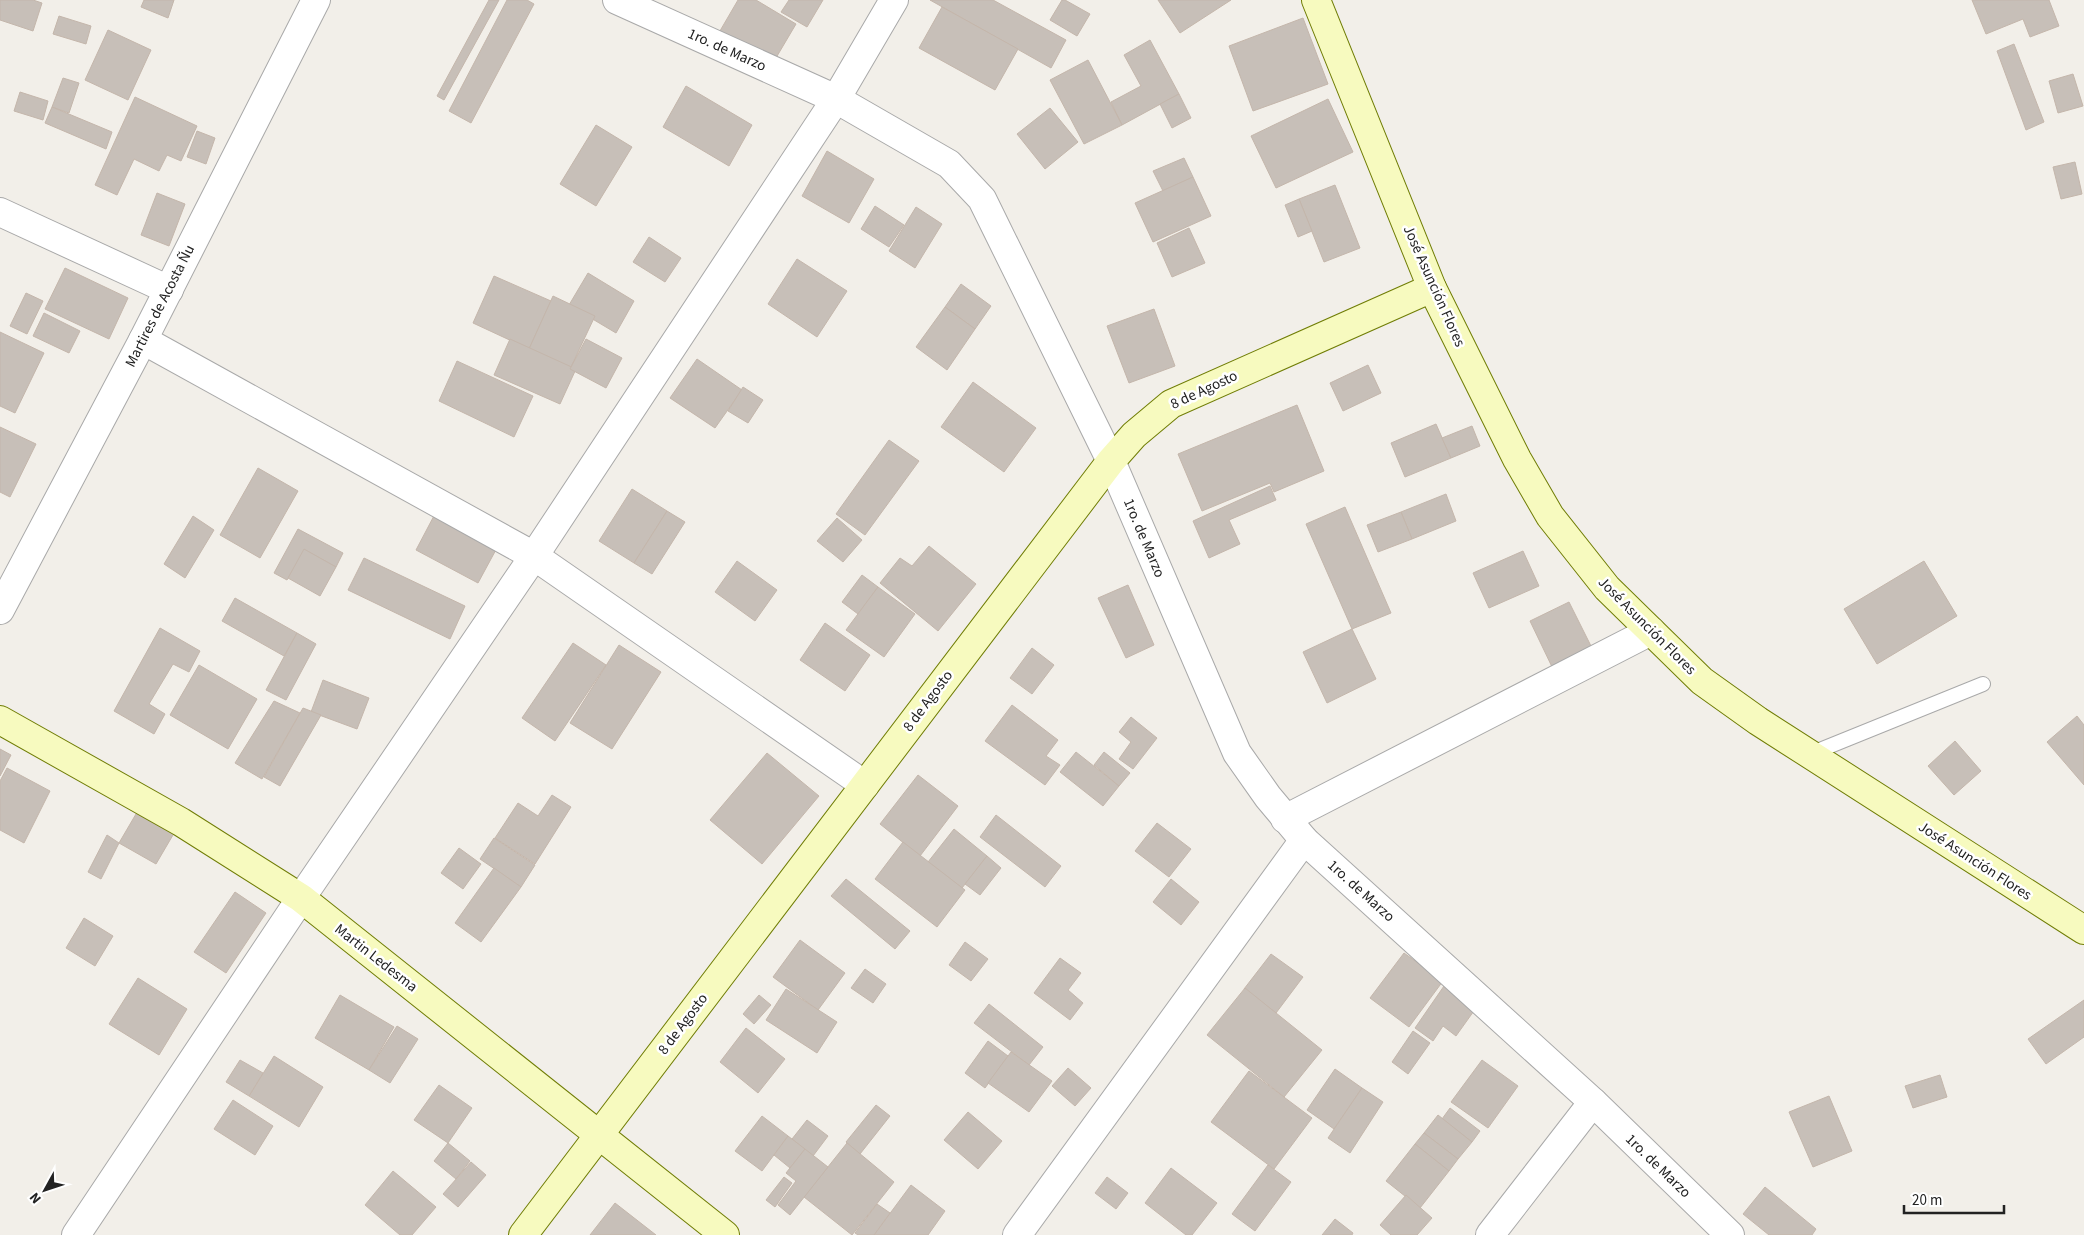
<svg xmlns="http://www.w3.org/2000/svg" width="2084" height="1235" viewBox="0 0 2084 1235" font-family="'Source Sans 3',sans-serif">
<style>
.building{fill:#c7bfb8;stroke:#c4b6ab}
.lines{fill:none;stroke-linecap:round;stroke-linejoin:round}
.lane-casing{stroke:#a9a9a9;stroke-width:16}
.street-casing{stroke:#a9a9a9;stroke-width:30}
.secondary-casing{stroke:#707d05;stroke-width:30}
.lane{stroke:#fff;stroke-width:14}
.street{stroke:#fff;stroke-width:28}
.secondary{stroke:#f7fabf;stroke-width:28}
.labels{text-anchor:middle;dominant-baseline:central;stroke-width:5;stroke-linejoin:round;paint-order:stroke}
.street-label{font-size:15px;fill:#222;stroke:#fff}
</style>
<rect width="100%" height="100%" fill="#f2efe9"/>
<g class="building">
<path d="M0,0H33L42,3L33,31L0,20Z"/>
<path d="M144,0H174L168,18L141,7Z"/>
<path d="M489,0H499L444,100L437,96Z"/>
<path d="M507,0H527L534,4L471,123L449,111Z"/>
<path d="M738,0H756L796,24L770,68L717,36Z"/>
<path d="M789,0H823L807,27L781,12Z"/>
<path d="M930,0H993L1066,40L1051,68Z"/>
<path d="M1062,0H1065L1090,14L1077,36L1050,20Z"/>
<path d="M1158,0H1231L1180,33Z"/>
<path d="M1972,0H2049L2059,26L2030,37L2023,19L1986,34Z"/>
<path d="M942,7L1018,49L995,90L919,48Z"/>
<path d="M59,16L91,26L86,44L53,34Z"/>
<path d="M1303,18L1328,84L1253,111L1229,46Z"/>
<path d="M108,30L151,50L128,100L85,80Z"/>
<path d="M1150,40L1179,94L1122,125L1111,102L1141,86L1124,55Z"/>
<path d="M2014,44L2044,122L2026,130L1997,51Z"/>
<path d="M1088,60L1122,125L1084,144L1050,80Z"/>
<path d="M2073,74L2083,106L2058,113L2049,81Z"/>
<path d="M63,78L79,83L69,113L52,107Z"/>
<path d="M686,86L752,125L729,166L663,127Z"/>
<path d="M20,92L48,101L43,120L14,111Z"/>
<path d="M1179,94L1191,118L1172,128L1160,104Z"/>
<path d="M135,97L197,126L181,161L167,155L159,171L134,159L117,195L95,185Z"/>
<path d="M1328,99L1353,152L1276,188L1251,136Z"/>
<path d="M52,107L112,132L106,149L45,123Z"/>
<path d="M1050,108L1078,142L1045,169L1017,134Z"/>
<path d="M596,125L632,147L596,206L560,184Z"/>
<path d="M197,131L215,138L206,164L187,157Z"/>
<path d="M827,151L874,179L849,223L802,196Z"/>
<path d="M1184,158L1193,177L1163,191L1153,171Z"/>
<path d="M2075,162L2082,194L2061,199L2053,167Z"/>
<path d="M1193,177L1211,216L1153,242L1135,203Z"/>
<path d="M1335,185L1360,248L1324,262L1299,199Z"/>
<path d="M157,193L185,204L169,246L141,235Z"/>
<path d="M1299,199L1312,231L1298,237L1285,205Z"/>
<path d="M875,206L904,225L889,247L861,229Z"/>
<path d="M916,207L942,224L915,268L889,251Z"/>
<path d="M1189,228L1205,263L1172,277L1157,243Z"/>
<path d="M649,237L681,258L665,282L633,262Z"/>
<path d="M797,259L847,291L817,337L768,304Z"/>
<path d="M65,268L128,298L109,339L45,309Z"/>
<path d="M588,273L634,301L616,333L569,305Z"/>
<path d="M494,276L551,301L529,349L473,323Z"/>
<path d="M961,284L991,306L975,329L945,307Z"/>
<path d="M26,293L43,301L27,334L10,326Z"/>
<path d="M553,296L595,316L570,369L529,349Z"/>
<path d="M945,307L975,329L947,370L916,347Z"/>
<path d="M1154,309L1175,366L1129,383L1107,326Z"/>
<path d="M44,313L80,331L69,353L33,336Z"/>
<path d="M0,332L44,353L15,413L0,406Z"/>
<path d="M510,339L576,369L560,404L494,375Z"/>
<path d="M586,339L622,358L606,388L570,369Z"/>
<path d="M697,359L742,390L715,428L670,398Z"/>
<path d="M457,361L533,396L514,437L439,401Z"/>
<path d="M1368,365L1381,393L1343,411L1330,383Z"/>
<path d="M973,382L1036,428L1004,472L941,427Z"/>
<path d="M743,387L763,400L748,423L728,411Z"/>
<path d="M1297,405L1324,471L1274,492L1270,483L1202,511L1178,454Z"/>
<path d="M1436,424L1451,458L1405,477L1391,443Z"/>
<path d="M1472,426L1480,446L1451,458L1442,438Z"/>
<path d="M0,427L36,444L10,497L0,492Z"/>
<path d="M889,440L919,461L865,535L836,514Z"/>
<path d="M258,468L298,491L260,558L220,535Z"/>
<path d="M1270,486L1276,500L1229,520L1240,544L1209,558L1193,521Z"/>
<path d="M632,489L667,511L634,563L599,541Z"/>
<path d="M1446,494L1456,521L1412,539L1401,512Z"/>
<path d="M1345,507L1391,613L1352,629L1306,524Z"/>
<path d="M667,511L685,522L652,574L634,563Z"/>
<path d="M436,512L498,546L478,583L416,550Z"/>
<path d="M1401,512L1412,539L1378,552L1367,525Z"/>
<path d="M193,516L214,530L185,578L164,564Z"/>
<path d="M837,518L862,540L843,562L817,541Z"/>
<path d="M298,529L343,553L336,567L305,550L287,580L274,573Z"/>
<path d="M929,546L976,584L938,631L880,583L900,558L912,566Z"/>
<path d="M304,549L336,567L320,596L288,578Z"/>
<path d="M1523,551L1539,586L1489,608L1473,573Z"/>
<path d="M364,558L465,606L450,639L348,590Z"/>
<path d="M737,561L777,590L755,621L715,592Z"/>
<path d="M1924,561L1957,616L1877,664L1844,609Z"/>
<path d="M862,575L878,587L858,614L842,602Z"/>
<path d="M1128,585L1154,645L1126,658L1098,598Z"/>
<path d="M878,587L915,614L884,657L846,630Z"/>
<path d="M235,598L297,633L284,656L222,621Z"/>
<path d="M1569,602L1594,652L1554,671L1530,621Z"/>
<path d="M825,623L870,655L845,691L800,660Z"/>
<path d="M160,628L200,651L189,672L173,664L149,704L165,714L154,734L114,711Z"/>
<path d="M1352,629L1376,679L1327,703L1303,652Z"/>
<path d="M297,633L316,644L286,700L266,690Z"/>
<path d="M573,643L606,665L555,741L522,718Z"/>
<path d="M619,645L661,672L612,749L570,723Z"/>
<path d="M1032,648L1054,665L1032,694L1010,678Z"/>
<path d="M199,665L257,699L228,749L170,715Z"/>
<path d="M323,680L369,698L357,729L311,712Z"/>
<path d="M274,701L300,713L262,779L235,763Z"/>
<path d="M1012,705L1058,740L1046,756L1060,765L1045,785L985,741Z"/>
<path d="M303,708L321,715L280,786L264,777Z"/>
<path d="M2077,716L2084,725V785L2047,742Z"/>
<path d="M1131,717L1157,738L1133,769L1119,759L1131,742L1119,732Z"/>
<path d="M1955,741L1981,771L1954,795L1928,766Z"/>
<path d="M0,749L11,755L0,776Z"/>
<path d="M1076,752L1119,786L1103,806L1060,772Z"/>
<path d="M1104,752L1130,773L1119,786L1094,765Z"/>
<path d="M767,753L819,796L762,864L710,820Z"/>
<path d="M7,768L50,791L24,843L0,830V781Z"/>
<path d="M918,775L958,806L920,856L880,824Z"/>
<path d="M552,795L571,807L535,864L495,838L518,803L538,816Z"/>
<path d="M143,802L180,823L156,864L119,843Z"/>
<path d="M996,815L1061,866L1045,887L980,837Z"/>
<path d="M1157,823L1191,849L1169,877L1135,851Z"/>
<path d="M954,829L987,856L962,888L928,862Z"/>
<path d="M107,835L119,843L101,879L88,872Z"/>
<path d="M494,838L535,865L521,887L480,859Z"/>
<path d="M903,842L965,890L937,927L875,879Z"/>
<path d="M459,848L481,864L463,889L441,873Z"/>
<path d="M987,856L1001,868L980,895L965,884Z"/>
<path d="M494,868L521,887L481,942L455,923Z"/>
<path d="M846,879L910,931L895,949L831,896Z"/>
<path d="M1171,879L1199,902L1181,925L1153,902Z"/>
<path d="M235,892L266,913L226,973L194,952Z"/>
<path d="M84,918L113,936L95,966L66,948Z"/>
<path d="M800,940L845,973L818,1010L773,977Z"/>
<path d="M965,942L988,959L971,981L949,965Z"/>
<path d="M1404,953L1443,981L1409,1027L1370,998Z"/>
<path d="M1271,954L1303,977L1276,1013L1244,989Z"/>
<path d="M1060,958L1081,973L1068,990L1083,1003L1070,1020L1034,993Z"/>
<path d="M865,969L886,984L873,1003L851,988Z"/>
<path d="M138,978L187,1009L159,1055L109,1024Z"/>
<path d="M1444,986L1476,1008L1456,1036L1443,1026L1433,1041L1415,1028Z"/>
<path d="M1245,988L1322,1050L1284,1097L1207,1035Z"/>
<path d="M786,989L837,1022L817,1053L766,1020Z"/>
<path d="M340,995L394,1027L369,1070L315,1038Z"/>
<path d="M759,995L771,1005L754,1024L743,1014Z"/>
<path d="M2084,1000V1037L2046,1064L2028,1039Z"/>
<path d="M989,1004L1043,1047L1029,1065L974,1023Z"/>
<path d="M397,1026L418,1039L390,1083L369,1070Z"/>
<path d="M746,1028L785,1059L758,1093L720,1062Z"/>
<path d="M1413,1031L1430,1043L1408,1074L1392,1062Z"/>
<path d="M988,1041L1008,1056L985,1088L965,1073Z"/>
<path d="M1011,1052L1052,1081L1029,1112L988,1083Z"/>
<path d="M274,1056L323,1087L299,1127L249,1096Z"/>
<path d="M240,1060L263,1073L249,1096L226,1082Z"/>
<path d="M1482,1060L1518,1086L1488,1128L1451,1102Z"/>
<path d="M1068,1068L1091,1088L1075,1106L1052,1086Z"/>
<path d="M1335,1069L1362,1088L1334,1129L1307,1110Z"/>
<path d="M1249,1071L1312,1118L1274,1169L1211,1122Z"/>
<path d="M1940,1075L1947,1097L1913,1108L1905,1086Z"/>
<path d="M439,1085L472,1108L448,1143L414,1120Z"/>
<path d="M1362,1088L1383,1102L1350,1153L1328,1138Z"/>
<path d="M1829,1096L1852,1151L1813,1167L1789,1112Z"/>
<path d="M233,1100L273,1126L255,1155L214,1129Z"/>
<path d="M876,1105L890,1116L860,1154L846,1142Z"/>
<path d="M1450,1108L1480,1131L1472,1142L1442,1119Z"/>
<path d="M968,1112L1002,1141L978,1169L944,1140Z"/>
<path d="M1438,1115L1472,1142L1458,1159L1424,1133Z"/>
<path d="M762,1116L788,1136L762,1171L735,1151Z"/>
<path d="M807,1120L828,1136L813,1156L792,1139Z"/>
<path d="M1424,1133L1458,1159L1449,1171L1415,1144Z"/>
<path d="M788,1136L805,1149L790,1168L774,1155Z"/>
<path d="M448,1143L470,1161L456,1179L434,1161Z"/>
<path d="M847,1143L894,1182L852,1235L804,1197Z"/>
<path d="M1415,1144L1449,1171L1420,1208L1386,1181Z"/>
<path d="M805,1149L828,1167L790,1215L778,1205L796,1181L786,1173Z"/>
<path d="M471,1162L486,1175L458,1207L443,1194Z"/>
<path d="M1268,1165L1291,1182L1255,1231L1232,1214Z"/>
<path d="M1171,1168L1217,1203L1192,1235H1186L1145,1203Z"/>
<path d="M393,1171L436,1207L412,1235H400L365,1205Z"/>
<path d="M784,1177L792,1183L775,1207L766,1200Z"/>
<path d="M1107,1177L1128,1193L1116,1209L1095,1193Z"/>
<path d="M911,1185L945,1211L928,1235H874Z"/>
<path d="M1765,1187L1816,1229L1812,1235H1769L1743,1214Z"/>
<path d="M1406,1195L1432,1218L1417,1235H1391L1380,1225Z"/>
<path d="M615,1203L656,1235H590Z"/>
<path d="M877,1204L890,1213L874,1235H858L855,1233Z"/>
<path d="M1335,1219L1353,1233L1352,1235H1322Z"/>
</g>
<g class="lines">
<defs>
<path id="lane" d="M1810,754L1983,684"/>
<g id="street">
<path d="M617,0L836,99L949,164L982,199L1111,461L1237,753L1268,797L1304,840L1593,1102L1730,1235"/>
<path d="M0,212L169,290"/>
<path d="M143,340L534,556L865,785"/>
<path d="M0,610L143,340L316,0"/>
<path d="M1285,819L1651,631"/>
<path d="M76,1235L301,898L534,556L836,99L894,0"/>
<path d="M1017,1235L1304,840"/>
<path d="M1490,1235L1593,1102"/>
</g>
<g id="secondary">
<path d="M1316,0L1432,288L1517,459L1550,516L1607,588L1702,681L1758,721L2084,930"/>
<path d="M0,720L181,822L301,898L725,1235"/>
<path d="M523,1235L1111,461L1134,435L1171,404L1432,288"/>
</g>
</defs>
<use href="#lane" class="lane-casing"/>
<use href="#street" class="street-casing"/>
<use href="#secondary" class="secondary-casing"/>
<use href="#lane" class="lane"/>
<use href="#street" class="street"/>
<use href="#secondary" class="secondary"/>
</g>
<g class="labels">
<g class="street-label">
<text transform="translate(727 50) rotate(24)">1ro. de Marzo</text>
<text transform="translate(1434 286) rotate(66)">José Asunción Flores</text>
<text transform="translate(160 306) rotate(-63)">Martires de Acosta Ñu</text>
<text transform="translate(1204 390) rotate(-25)">8 de Agosto</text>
<text transform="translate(1144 538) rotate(67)">1ro. de Marzo</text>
<text transform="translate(1647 626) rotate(45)">José Asunción Flores</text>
<text transform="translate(928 701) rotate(-53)">8 de Agosto</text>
<text transform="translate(1975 861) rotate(33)">José Asunción Flores</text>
<text transform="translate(1361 891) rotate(42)">1ro. de Marzo</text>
<text transform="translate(376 958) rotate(38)">Martin Ledesma</text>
<text transform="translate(683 1024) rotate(-53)">8 de Agosto</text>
<text transform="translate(1658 1166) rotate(44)">1ro. de Marzo</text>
</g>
</g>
<g transform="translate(45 1190) rotate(230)" stroke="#ffffff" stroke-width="4" paint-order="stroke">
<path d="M0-4L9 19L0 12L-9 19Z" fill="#222222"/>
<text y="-8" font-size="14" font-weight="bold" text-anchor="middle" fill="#222222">N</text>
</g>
<path d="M1904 1205v8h100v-8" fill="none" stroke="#222222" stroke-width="2.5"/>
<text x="1912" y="1205" font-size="15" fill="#222222" stroke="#ffffff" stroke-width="4" paint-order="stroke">20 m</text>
</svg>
